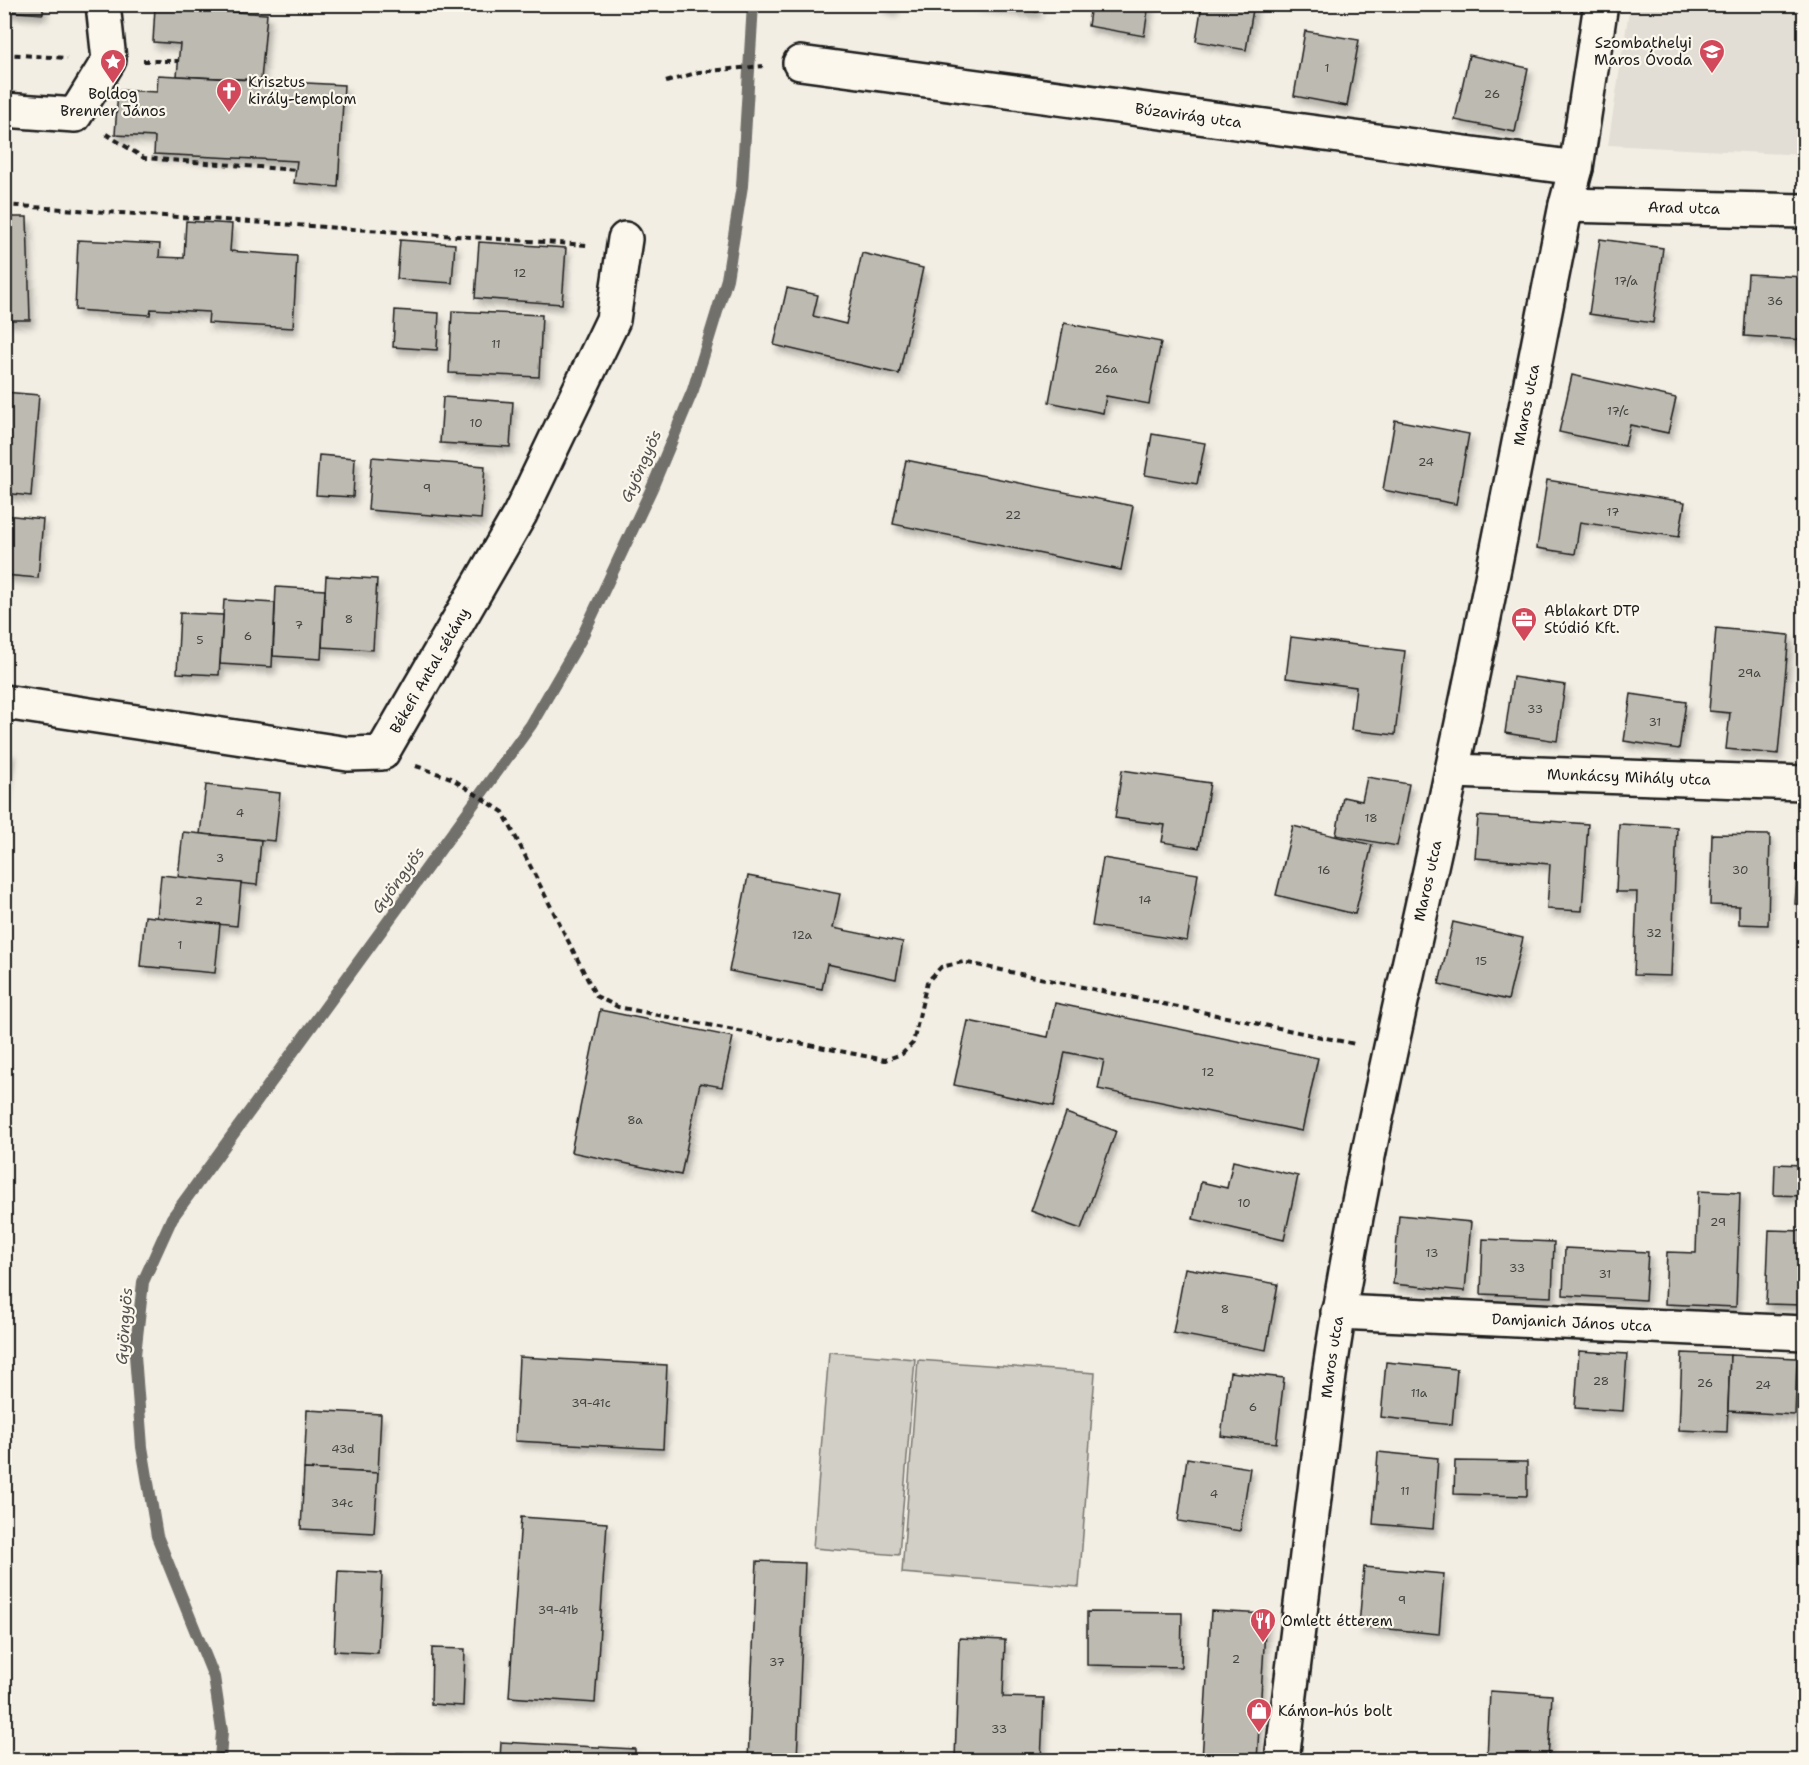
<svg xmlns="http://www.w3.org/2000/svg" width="1809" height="1765" viewBox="0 0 1809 1765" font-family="'Shantell Sans',sans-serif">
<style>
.built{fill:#e2ded5}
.garden{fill:#d2cfc6;stroke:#777671;stroke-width:1.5}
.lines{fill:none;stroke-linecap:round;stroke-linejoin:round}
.stream{stroke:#716f6b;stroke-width:12}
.building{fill:#bdbab1;stroke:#1c1c1c;stroke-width:1.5;filter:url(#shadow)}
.minor-casing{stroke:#1c1c1c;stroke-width:38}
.path{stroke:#1c1c1c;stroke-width:4;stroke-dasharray:6 4.5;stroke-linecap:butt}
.minor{stroke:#fbf7ec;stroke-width:33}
.labels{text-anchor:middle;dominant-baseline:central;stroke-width:4.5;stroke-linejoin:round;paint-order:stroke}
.number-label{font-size:12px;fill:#444441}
.poi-label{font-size:15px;fill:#1c1c1c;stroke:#fbf7ec;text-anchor:start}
.street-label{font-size:15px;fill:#1c1c1c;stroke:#fbf7ec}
.water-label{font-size:16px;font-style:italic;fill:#545351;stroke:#fbf7ec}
</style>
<defs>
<filter id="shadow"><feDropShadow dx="3.5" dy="6" stdDeviation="3" flood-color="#0004"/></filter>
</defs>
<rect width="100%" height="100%" fill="#f2eee4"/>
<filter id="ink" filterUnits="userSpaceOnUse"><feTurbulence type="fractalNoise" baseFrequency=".0167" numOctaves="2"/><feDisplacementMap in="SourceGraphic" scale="12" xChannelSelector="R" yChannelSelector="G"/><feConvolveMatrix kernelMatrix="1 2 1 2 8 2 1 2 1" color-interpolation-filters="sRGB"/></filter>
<g filter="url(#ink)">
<path class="built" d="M1630,4L1804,5V155L1608,145Z"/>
<g class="garden">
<path d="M829,1352L915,1359L899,1555L813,1548Z"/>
<path d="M918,1360L1095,1373L1079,1587L902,1573Z"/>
</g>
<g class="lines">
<path class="stream" d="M220,1760L222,1731L214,1677L157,1536L142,1447L135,1355L143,1282L172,1218L531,725L581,639L652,488L693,390L727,279L742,186L753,4"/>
</g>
<g class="building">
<path d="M4,4H43V14L4,11Z"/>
<path d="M879,4H895L892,11Z"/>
<path d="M974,4H1038L1037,12Z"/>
<path d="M1091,4H1149L1144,36L1088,26Z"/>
<path d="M1202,4H1254L1246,50L1196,41Z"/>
<path d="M155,7L267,14L261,80L177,76L180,44L153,42Z"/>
<path d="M1305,31L1359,40L1347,106L1294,96Z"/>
<path d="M1469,55L1528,68L1515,132L1455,120Z"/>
<path d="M158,75L344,85L338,187L294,183L297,161L154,154L155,137L115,135L118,90L157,92Z"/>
<path d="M4,217H27L30,320H4Z"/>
<path d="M186,221L232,224L230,251L297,256L293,328L208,323L209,312L151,309L150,315L75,310L78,240L160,244L159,257L184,258Z"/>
<path d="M1600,239L1663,248L1653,323L1589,314Z"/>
<path d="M400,240L455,244L452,283L397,279Z"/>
<path d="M479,242L566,248L562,304L475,298Z"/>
<path d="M862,253L923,268L899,374L774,345L787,288L818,295L813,316L846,324Z"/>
<path d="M1748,274L1804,277V340L1744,336Z"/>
<path d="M395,310L439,313L437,350L393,347Z"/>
<path d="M452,311L542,315L539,377L449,373Z"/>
<path d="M1064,323L1161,342L1149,404L1106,396L1103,413L1049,402Z"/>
<path d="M1572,375L1676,398L1668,433L1630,425L1625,446L1559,432Z"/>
<path d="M4,392L39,395L31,496L4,493Z"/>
<path d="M443,397L513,402L510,447L440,443Z"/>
<path d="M1395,420L1469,434L1456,504L1383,490Z"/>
<path d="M1152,434L1205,443L1197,484L1145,475Z"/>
<path d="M319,455L355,458L353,497L316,495Z"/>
<path d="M372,457L485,466L481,519L368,510Z"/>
<path d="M906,460L1133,506L1121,570L893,524Z"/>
<path d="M1547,480L1685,502L1679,537L1580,522L1575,554L1537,548Z"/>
<path d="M4,515L43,519L38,578L4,575Z"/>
<path d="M326,576L377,579L373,650L322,647Z"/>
<path d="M276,587L325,590L321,659L273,656Z"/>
<path d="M224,600L275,603L272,667L220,664Z"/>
<path d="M180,613L223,615L219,675L177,673Z"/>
<path d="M1716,628L1789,635L1778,754L1726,749L1730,713L1709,711Z"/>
<path d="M1291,637L1405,651L1395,735L1351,730L1356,687L1286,678Z"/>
<path d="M1513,677L1565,685L1557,741L1505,733Z"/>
<path d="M1631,694L1686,702L1679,749L1624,741Z"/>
<path d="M4,751L11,752L4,799Z"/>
<path d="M1122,770L1210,783L1199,848L1162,842L1165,825L1115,818Z"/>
<path d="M1367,777L1409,784L1397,846L1336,835L1343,797L1362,801Z"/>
<path d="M206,785L280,793L275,841L200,834Z"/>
<path d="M1478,816L1588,824L1582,911L1547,909L1550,864L1475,858Z"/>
<path d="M1619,824L1677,827L1671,976L1634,975L1637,892H1616Z"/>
<path d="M1293,826L1372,845L1355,914L1276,895Z"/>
<path d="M1800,828H1804V905L1795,904Z"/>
<path d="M183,832L261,840L257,885L178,877Z"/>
<path d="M1712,834L1770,835L1768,925L1739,924V906L1710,905Z"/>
<path d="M1103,858L1198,874L1187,941L1092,926Z"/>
<path d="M161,875L241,883L237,926L157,918Z"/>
<path d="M748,876L840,894L833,928L903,942L896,979L827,964L822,989L729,971Z"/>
<path d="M145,916L220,924L215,973L140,966Z"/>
<path d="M1453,922L1523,938L1508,1000L1439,984Z"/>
<path d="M1055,1003L1318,1058L1302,1131L1098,1089L1104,1060L1065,1052L1054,1106L954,1085L968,1021L1048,1037Z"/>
<path d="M600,1010L733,1037L722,1087L700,1083L681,1175L571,1152Z"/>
<path d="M1066,1113L1116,1131L1081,1229L1031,1211Z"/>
<path d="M1233,1161L1298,1176L1284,1240L1193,1219L1201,1182L1227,1188Z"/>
<path d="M1775,1164L1804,1165V1196L1774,1195Z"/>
<path d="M1698,1191L1740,1193L1736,1307L1665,1304L1667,1252L1696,1253Z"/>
<path d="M1399,1215L1471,1222L1465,1291L1393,1284Z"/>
<path d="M1769,1230L1804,1231V1305L1766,1304Z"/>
<path d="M1483,1239L1554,1242L1552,1297L1481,1294Z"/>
<path d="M1565,1248L1648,1252L1645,1300L1563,1295Z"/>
<path d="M1185,1268L1278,1284L1266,1350L1173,1333Z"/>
<path d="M1579,1351L1627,1354L1623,1411L1575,1408Z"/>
<path d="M1682,1353L1730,1355L1727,1432L1679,1430Z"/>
<path d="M1730,1355L1797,1358L1795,1415L1728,1411Z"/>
<path d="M519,1357L667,1365L663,1449L515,1441Z"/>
<path d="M1386,1362L1457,1369L1452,1425L1381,1417Z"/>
<path d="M1230,1372L1284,1378L1276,1443L1221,1436Z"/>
<path d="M307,1410L381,1414L378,1473L304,1469Z"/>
<path d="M1378,1452L1438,1458L1433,1529L1373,1524Z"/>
<path d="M1187,1458L1250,1468L1240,1531L1178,1521Z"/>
<path d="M1455,1461L1527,1462V1496L1454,1494Z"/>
<path d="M304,1469L378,1473L374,1533L301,1529Z"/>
<path d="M521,1517L607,1523L595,1703L509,1697Z"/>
<path d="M757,1561L805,1563L797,1760H748Z"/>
<path d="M1364,1567L1444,1574L1439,1634L1359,1626Z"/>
<path d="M338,1571L382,1573L378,1653L334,1651Z"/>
<path d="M1211,1611L1266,1614L1257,1760H1202Z"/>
<path d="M1087,1612L1182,1613L1181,1667L1087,1665Z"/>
<path d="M959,1638L1005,1640L1003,1697L1044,1698L1041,1760H955Z"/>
<path d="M432,1648L465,1649L463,1706L431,1704Z"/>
<path d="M1490,1691L1552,1695L1548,1760H1487Z"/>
<path d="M501,1742L635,1749V1760H500Z"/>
<path d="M397,1753L460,1755V1760H397Z"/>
</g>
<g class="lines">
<defs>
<g id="minor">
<path id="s1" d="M800,63L1576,168"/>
<path d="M4,110L75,115L109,60L103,4"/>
<path id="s2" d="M1566,205L1804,211"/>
<path id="s3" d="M4,702L348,754L382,753L520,514L613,320L625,239"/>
<path id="s4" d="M1452,771L1804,783"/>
<path id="s5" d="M1338,1312L1804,1333"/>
<path id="s6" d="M1282,1760L1329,1375C1359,1173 1408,975 1451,775C1492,586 1528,395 1566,205L1576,168L1601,4"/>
</g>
</defs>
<use href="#minor" class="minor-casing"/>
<g class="path">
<path d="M4,54L67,58"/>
<path d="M143,61H179"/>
<path d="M666,82L699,72L763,66"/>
<path d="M106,134L144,158L296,170"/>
<path d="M4,205L587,245"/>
<path d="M416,766L451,778L503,812L596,996L618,1007L885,1060L902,1054L913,1043L927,982L941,967L963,962L1355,1044"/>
</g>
<use href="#minor" class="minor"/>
</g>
</g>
<defs>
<symbol id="school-pin" viewBox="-11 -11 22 30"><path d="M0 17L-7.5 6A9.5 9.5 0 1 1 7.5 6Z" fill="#d1495b" stroke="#fbf7ec"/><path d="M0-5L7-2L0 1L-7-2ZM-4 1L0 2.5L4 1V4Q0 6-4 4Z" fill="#fff"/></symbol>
<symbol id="sight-pin" viewBox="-11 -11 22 30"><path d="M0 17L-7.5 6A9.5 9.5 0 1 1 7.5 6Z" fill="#d1495b" stroke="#fbf7ec"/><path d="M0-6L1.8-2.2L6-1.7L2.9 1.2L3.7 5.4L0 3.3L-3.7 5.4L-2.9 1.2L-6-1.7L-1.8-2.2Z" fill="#fff"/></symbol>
<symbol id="church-pin" viewBox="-11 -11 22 30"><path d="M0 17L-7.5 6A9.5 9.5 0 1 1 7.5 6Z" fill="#d1495b" stroke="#fbf7ec"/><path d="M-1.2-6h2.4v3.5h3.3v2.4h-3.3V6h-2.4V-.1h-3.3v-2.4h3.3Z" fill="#fff"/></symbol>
<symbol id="office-pin" viewBox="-11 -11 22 30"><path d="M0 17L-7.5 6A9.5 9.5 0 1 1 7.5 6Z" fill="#d1495b" stroke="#fbf7ec"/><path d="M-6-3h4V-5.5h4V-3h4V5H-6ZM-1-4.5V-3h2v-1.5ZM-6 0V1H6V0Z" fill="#fff"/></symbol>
<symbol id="restaurant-pin" viewBox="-11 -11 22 30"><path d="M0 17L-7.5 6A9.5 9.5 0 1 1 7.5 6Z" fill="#d1495b" stroke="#fbf7ec"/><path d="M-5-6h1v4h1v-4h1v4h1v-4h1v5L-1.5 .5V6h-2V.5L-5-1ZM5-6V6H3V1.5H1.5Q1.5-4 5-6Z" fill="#fff"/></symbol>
<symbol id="shop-pin" viewBox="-11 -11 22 30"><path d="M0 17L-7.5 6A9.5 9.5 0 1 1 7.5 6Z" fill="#d1495b" stroke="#fbf7ec"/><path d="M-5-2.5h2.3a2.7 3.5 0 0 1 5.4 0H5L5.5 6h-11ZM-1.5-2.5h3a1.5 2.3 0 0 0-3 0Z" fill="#fff"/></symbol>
</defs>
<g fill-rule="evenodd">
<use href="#school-pin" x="1697" y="37" width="30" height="40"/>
<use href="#sight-pin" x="98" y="47" width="30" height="40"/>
<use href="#church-pin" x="214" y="76" width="30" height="40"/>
<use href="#office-pin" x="1509" y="605" width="30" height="40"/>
<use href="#restaurant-pin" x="1248" y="1606" width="30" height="40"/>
<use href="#shop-pin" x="1244" y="1696" width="30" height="40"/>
</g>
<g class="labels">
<g class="number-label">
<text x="1327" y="68">1</text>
<text x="1492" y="94">26</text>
<text x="520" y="273">12</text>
<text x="1626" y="281">17/a</text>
<text x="1775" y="301">36</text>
<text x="496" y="344">11</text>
<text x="1106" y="369">26a</text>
<text x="1618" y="411">17/c</text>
<text x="476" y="423">10</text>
<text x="1426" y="462">24</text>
<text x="427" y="488">9</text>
<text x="1613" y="512">17</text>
<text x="1013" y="515">22</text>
<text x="349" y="619">8</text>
<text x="299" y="625">7</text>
<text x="248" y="636">6</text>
<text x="200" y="640">5</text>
<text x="1749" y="673">29a</text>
<text x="1535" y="709">33</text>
<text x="1655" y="722">31</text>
<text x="240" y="813">4</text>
<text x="1371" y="818">18</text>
<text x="220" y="858">3</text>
<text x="1324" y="870">16</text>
<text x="1740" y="870">30</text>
<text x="1145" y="900">14</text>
<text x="199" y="901">2</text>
<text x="1654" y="933">32</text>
<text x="802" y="935">12a</text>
<text x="180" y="945">1</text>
<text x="1481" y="961">15</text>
<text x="1208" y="1072">12</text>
<text x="635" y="1120">8a</text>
<text x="1244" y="1203">10</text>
<text x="1718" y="1222">29</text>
<text x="1432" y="1253">13</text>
<text x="1517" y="1268">33</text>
<text x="1605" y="1274">31</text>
<text x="1225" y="1309">8</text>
<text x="1601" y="1381">28</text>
<text x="1705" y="1383">26</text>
<text x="1763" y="1385">24</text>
<text x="1419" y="1393">11a</text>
<text x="591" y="1403">39-41c</text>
<text x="1253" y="1407">6</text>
<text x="343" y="1449">43d</text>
<text x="1405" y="1491">11</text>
<text x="1214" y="1494">4</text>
<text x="342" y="1503">34c</text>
<text x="1402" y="1600">9</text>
<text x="558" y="1610">39-41b</text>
<text x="1236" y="1659">2</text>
<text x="777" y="1662">37</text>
<text x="999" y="1729">33</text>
</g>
<g class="poi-label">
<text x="1692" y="43" text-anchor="end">Szombathelyi<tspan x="1692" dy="17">Maros Óvoda</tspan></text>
<text x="248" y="82">Krisztus<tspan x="248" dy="17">király-templom</tspan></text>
<text x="113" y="94" text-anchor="middle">Boldog<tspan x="113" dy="17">Brenner János</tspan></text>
<text x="1544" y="611">Ablakart DTP<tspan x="1544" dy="17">Stúdió Kft.</tspan></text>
<text x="1282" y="1621">Omlett étterem</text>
<text x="1278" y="1711">Kámon-hús bolt</text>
</g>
<g class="street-label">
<text stroke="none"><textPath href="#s1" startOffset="392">Búzavirág utca</textPath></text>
<text stroke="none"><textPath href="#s2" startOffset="118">Arad utca</textPath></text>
<text stroke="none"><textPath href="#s6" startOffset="1378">Maros utca</textPath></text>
<text stroke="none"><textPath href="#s3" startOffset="477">Békefi Antal sétány</textPath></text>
<text stroke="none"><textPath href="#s4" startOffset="177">Munkácsy Mihály utca</textPath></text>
<text stroke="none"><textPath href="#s6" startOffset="892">Maros utca</textPath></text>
<text stroke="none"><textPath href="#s5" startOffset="234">Damjanich János utca</textPath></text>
<text stroke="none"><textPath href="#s6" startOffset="406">Maros utca</textPath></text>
</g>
<g class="water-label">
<text transform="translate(641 466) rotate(-66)">Gyöngyös</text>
<text transform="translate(398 880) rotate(-54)">Gyöngyös</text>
<text transform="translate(124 1326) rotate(-86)">Gyöngyös</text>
</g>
</g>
<rect width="1809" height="1765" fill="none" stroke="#fbf7ec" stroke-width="24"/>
<rect x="12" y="12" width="1785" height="1741" fill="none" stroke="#1c1c1c" stroke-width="2" filter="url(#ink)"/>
</svg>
